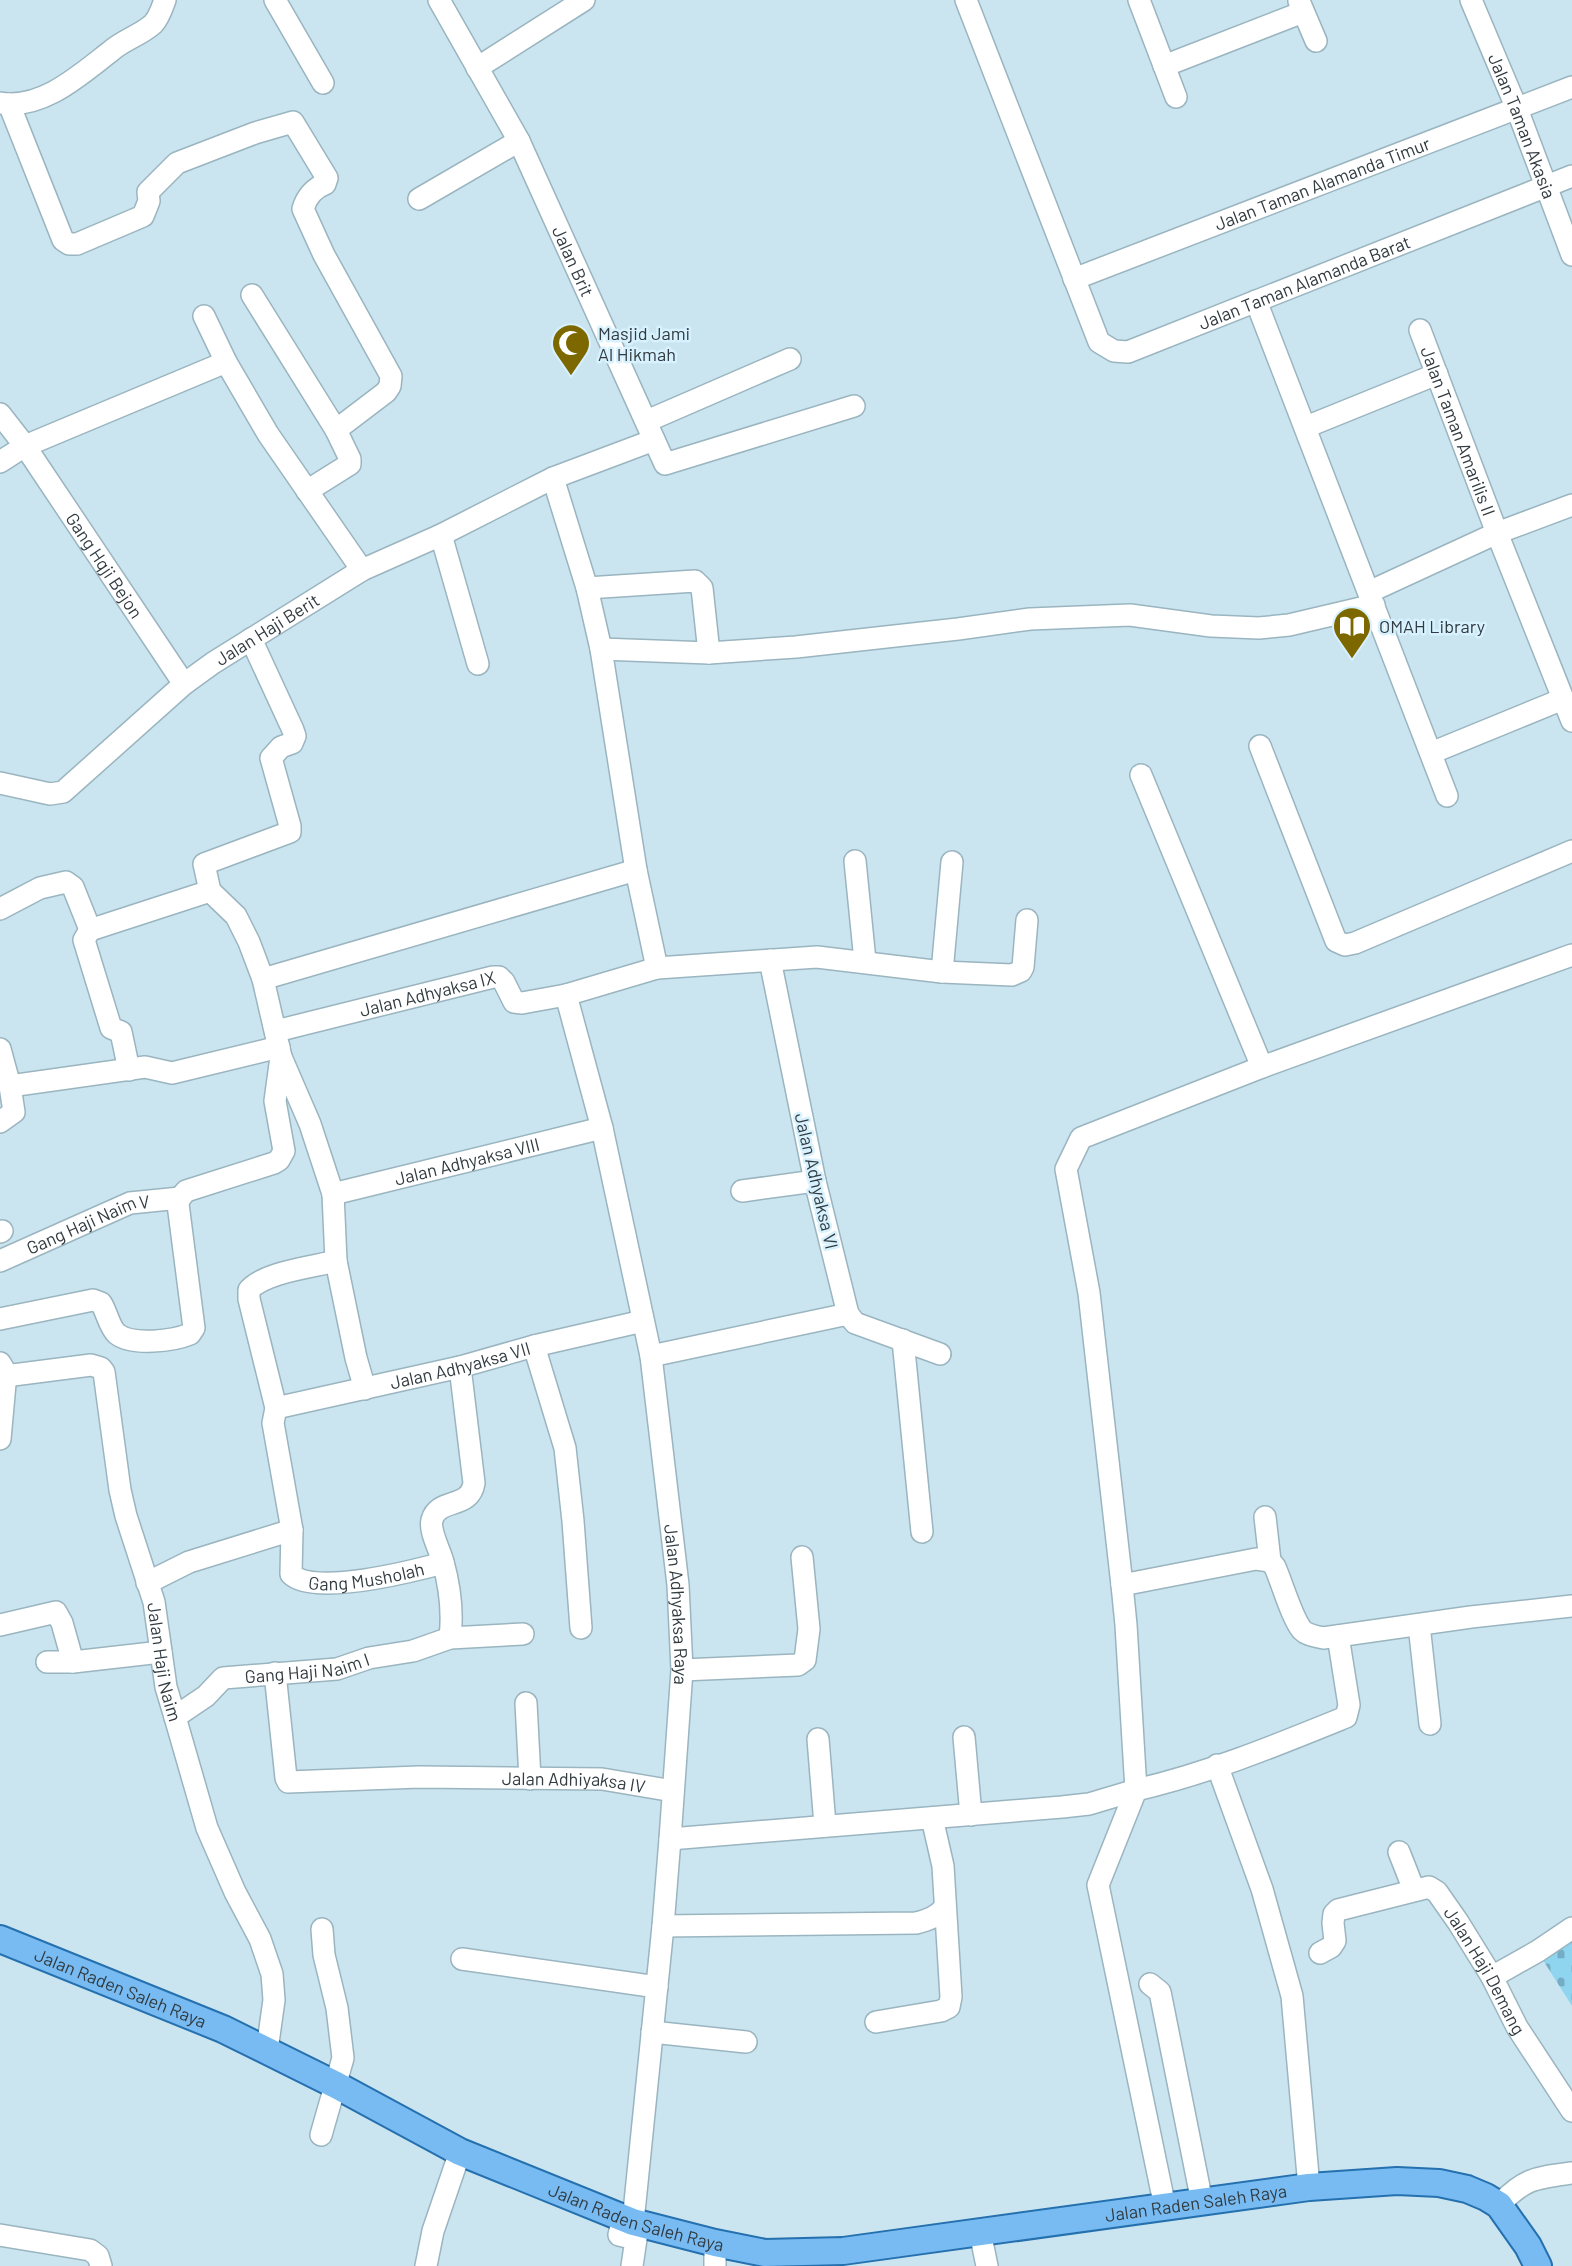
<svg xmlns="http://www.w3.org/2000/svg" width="1572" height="2266" viewBox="0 0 1572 2266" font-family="Barlow,sans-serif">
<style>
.cemetery{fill:url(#cemetery-stones)}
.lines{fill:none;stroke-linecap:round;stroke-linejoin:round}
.minor-casing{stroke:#9ab5bf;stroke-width:24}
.major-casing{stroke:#2570ae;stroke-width:30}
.minor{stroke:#fff;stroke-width:21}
.major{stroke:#78bbf2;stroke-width:26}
.labels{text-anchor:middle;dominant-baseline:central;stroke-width:5;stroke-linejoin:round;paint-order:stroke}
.street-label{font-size:18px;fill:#313b40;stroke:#d7f2fe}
.poi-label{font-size:18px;fill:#313b40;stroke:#d7f2fe;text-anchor:start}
</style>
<defs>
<pattern id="cemetery-stones" width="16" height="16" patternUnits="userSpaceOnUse" patternTransform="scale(1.75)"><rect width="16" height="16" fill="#8fd5f0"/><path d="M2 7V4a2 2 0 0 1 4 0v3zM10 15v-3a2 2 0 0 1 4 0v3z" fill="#75aec4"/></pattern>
</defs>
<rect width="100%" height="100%" fill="#cae5f0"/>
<path class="cemetery" d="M1572,1935V2006L1541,1957Z"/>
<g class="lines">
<defs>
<g id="minor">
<path d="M275,0L323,83"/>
<path id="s1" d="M439,0L519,141L665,464L854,406"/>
<path id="s2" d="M966,0L1099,342L1114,351L1128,352L1572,176"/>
<path d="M1139,0L1176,97"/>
<path id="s3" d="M1471,0L1517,109L1572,255"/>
<path d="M1299,1L1316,41"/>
<path d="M1164,66L1303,12"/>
<path d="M477,68L584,0"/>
<path d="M0,103C42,110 80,75 111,51C123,40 141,35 153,24C159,18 162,8 165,0"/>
<path d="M9,104L63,240L69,244H77L143,216L149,201L148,192L177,163L255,133L293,122L327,178L325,184C314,188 306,198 303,209L324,255L391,376L390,386L386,392L336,430"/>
<path d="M419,199L519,141"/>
<path id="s4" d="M1074,279L1572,87"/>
<path d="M252,295L336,430L350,459V464L307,491"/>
<path d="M1256,301L1447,796"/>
<path d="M204,316L226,362L268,434L362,570"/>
<path id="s5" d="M1420,330L1497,533L1572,721"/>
<path id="s6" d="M0,414L25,446L184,684"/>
<path d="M647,421L790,359"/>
<path d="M1306,427L1437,374"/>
<path d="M0,462L25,446L226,362"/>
<path d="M553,478L587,588L601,649L636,870L657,968"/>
<path d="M441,535L478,664"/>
<path d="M587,588L695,581L702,588L709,653"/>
<path d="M1369,592L1497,533L1572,505"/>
<path d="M251,639L293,730L295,736L292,743L281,747L271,758L290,826V832L204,864L210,891L236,916L249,942L263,979L281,1057L310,1124L333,1194L336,1261L356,1358L365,1389"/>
<path d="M601,649L709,653L796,647L958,629L1030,619L1130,615L1211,626L1259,628L1289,625L1374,605"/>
<path d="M1260,746L1336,941L1345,945L1355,943L1572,851"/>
<path d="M1431,753L1563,699"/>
<path d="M1141,775L1262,1067"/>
<path id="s7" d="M0,783L50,794L63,792L184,684L213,663L362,570L441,535L553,478L654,440"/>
<path d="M855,861L865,961"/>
<path d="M0,909L40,888L66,882L73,887L89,927L93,929L210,891"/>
<path d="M91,928L84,940L111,1028L121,1032L129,1070"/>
<path d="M942,972L952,862"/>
<path d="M263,979L636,870"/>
<path id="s8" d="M566,995L602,1128L651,1356L678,1585L682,1670L670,1839L663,1926L633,2222"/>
<path id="s9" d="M276,1031L493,977H499L504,982L514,1002L522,1003L566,995L657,968L817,957L942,972L1012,975L1021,971L1023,967L1027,920"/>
<path d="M0,1049L10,1086L14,1112L0,1122"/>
<path d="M10,1086L145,1067L172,1073L279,1047"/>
<path d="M742,1191L815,1181"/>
<path id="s10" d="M333,1194L602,1128"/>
<path d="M0,1232L2,1231"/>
<path id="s11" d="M0,1261L130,1203L180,1198"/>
<path id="s12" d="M336,1261C313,1267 265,1272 249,1290V1299L276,1408L273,1423L292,1530L291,1574C313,1597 413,1571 443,1563"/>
<path d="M848,1314L855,1323L940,1354"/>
<path d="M0,1319L93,1300L101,1303C107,1312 109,1327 117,1334C133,1346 173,1341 190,1334L194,1328L178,1204L180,1198L186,1191L274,1163L279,1160L284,1151L275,1101L281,1057"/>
<path d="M903,1340L922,1532"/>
<path d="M534,1346L565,1448L573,1521L581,1628"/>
<path d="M651,1356L848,1314L815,1181L770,960"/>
<path id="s13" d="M0,1363L6,1373L13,1375L91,1365L101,1368L104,1372L120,1490L126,1516L154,1602L166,1687L175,1717L207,1828L235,1892L260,1939L272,1974L274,2000L267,2050"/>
<path id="s14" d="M276,1408L460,1367L534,1346L643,1321"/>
<path d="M0,1439L6,1373"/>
<path d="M1265,1517L1270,1561L1275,1567C1282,1583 1292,1618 1302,1630C1308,1636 1316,1636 1323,1638L1471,1617L1572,1606"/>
<path d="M147,1583L189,1562L292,1530"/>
<path d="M1122,1585L1089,1293L1066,1169L1081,1138L1262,1067L1572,955"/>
<path d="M0,1625L56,1612L62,1623L73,1662"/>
<path d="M1419,1625L1430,1724"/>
<path d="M450,1638C453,1612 450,1587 443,1562C440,1550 429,1531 432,1520C438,1497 470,1510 474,1483L460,1367"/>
<path d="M47,1662H73L161,1652"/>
<path d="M682,1670L798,1665L805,1660L809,1629L802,1557"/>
<path id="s15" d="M275,1673L286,1778L288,1782L419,1777L602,1779L673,1791"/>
<path d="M526,1703L530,1779"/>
<path id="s16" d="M175,1717L206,1696L223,1678L337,1669L369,1658L413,1651L450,1638L523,1634"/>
<path d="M964,1737L971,1815"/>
<path d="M818,1739L825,1825"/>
<path d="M1217,1765L1262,1889L1292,1996L1309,2187"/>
<path d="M670,1839L1062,1807L1089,1804L1136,1790L1126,1625L1122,1585L1256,1559L1270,1561"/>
<path d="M1399,1852L1414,1890"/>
<path d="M663,1926L916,1923C928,1920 937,1917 945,1907"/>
<path id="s17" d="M1320,1953L1331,1947L1335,1941L1333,1923L1334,1914L1338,1910L1429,1887L1437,1892L1458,1922L1492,1977L1517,2027L1572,2111"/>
<path d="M462,1959L657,1987"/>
<path d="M1492,1977L1538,1951L1572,1928"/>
<path d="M1150,1984L1160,1992L1202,2202"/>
<path d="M876,2022L941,2011L949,2007L951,1997L943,1866L932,1818"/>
<path d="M652,2032L746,2042"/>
<path d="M321,2135L343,2058L337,2008L324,1955L322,1929"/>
<path d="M1499,2205C1525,2178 1535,2178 1572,2173"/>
<path d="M1165,2207L1098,1885L1136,1790C1209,1773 1277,1745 1346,1717L1349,1705L1338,1636"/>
<path d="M623,2218L619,2235L636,2239L632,2266"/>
<path d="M980,2232L987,2266"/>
<path d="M0,2235L90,2250L98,2256L101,2266"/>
<path d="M715,2243V2266"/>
<path d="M426,2266L433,2231L460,2152"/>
</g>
<g id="major">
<path id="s18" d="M0,1939L223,2029L336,2085L460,2152L633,2222L715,2243L765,2253L843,2251L1309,2187L1397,2181L1439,2183L1467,2189L1486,2197L1499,2205L1528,2246L1538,2266"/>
</g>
</defs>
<use href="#minor" class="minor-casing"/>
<use href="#major" class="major-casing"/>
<use href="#minor" class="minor"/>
<use href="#major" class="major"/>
</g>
<defs>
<symbol id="mosque-pin" viewBox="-11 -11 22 30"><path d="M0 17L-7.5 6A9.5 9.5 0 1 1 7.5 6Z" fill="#7d6800" stroke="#d7f2fe"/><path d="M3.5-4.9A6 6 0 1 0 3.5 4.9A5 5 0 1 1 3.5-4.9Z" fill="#fff"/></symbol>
<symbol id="library-pin" viewBox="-11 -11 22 30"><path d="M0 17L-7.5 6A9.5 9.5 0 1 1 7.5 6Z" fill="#7d6800" stroke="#d7f2fe"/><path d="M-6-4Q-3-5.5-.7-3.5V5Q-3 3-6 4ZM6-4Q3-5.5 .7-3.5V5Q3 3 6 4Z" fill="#fff"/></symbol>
</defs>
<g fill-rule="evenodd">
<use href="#mosque-pin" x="549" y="321" width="44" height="60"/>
<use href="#library-pin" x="1330" y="604" width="44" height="60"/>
</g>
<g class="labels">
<g class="street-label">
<text stroke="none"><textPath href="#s3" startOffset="136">Jalan Taman Akasia</textPath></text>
<text stroke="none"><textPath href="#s4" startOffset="266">Jalan Taman Alamanda Timur</textPath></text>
<text stroke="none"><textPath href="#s1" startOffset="294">Jalan Brit</textPath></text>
<text stroke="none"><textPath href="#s2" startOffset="588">Jalan Taman Alamanda Barat</textPath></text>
<text stroke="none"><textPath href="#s5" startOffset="108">Jalan Taman Amarilis II</textPath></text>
<text stroke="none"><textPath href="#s6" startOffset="184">Gang Hqji Bejon</textPath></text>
<text stroke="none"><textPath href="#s7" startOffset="326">Jalan Haji Berit</textPath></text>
<text stroke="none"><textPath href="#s9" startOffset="156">Jalan Adhyaksa IX</textPath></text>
<text stroke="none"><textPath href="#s10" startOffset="138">Jalan Adhyaksa VIII</textPath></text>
<text transform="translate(817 1181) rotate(77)">Jalan Adhyaksa VI</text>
<text stroke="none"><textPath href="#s11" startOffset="96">Gang Haji Naim V</textPath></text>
<text stroke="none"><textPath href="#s14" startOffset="189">Jalan Adhyaksa VII</textPath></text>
<text stroke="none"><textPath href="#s12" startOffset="460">Gang Musholah</textPath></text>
<text stroke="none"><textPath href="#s8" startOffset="621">Jalan Adhyaksa Raya</textPath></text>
<text stroke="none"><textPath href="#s13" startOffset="410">Jalan Haji Naim</textPath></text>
<text stroke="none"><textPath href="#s16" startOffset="147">Gang Haji Naim I</textPath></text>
<text stroke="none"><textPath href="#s15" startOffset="396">Jalan Adhiyaksa IV</textPath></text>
<text stroke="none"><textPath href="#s17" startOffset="248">Jalan Haji Demang</textPath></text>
<text stroke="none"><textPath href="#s18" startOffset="130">Jalan Raden Saleh Raya</textPath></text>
<text stroke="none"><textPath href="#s18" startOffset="1264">Jalan Raden Saleh Raya</textPath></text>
<text stroke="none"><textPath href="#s18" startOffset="696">Jalan Raden Saleh Raya</textPath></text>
</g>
<g class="poi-label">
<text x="598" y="333">Masjid Jami<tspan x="598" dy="21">Al Hikmah</tspan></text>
<text x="1379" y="626">OMAH Library</text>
</g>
</g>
</svg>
